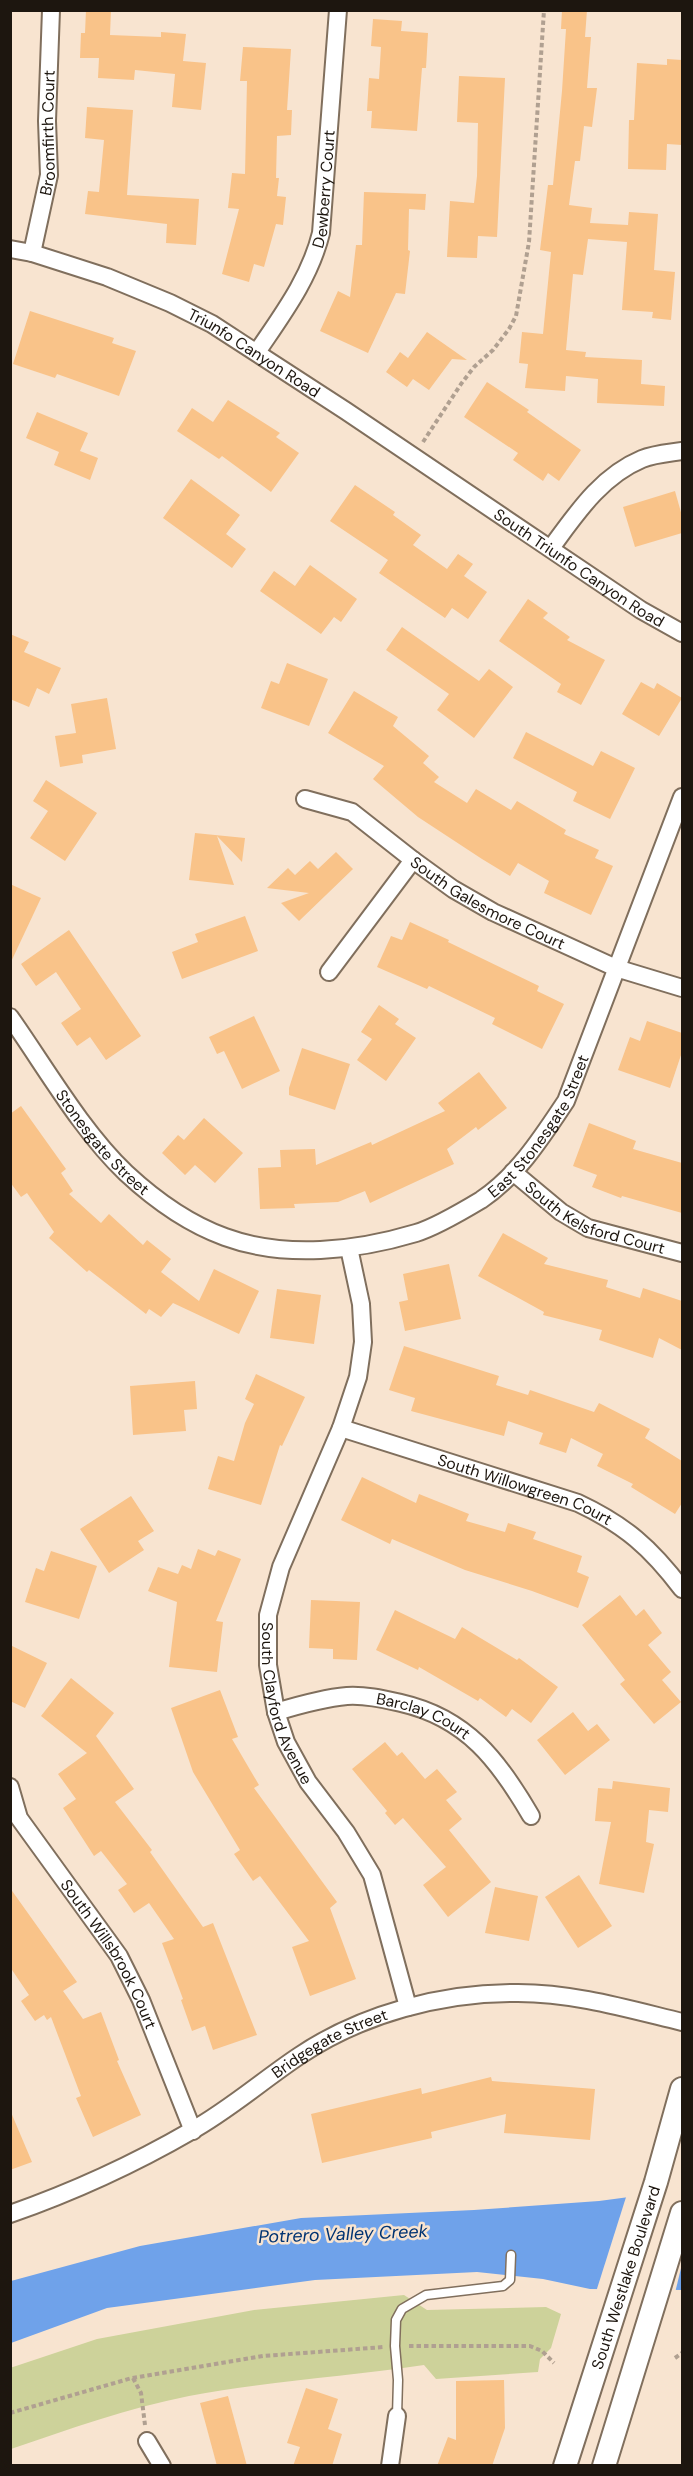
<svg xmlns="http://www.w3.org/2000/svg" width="693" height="2476" viewBox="0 0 693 2476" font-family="'DM Sans',sans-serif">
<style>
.green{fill:#cdd29a}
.water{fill:#6fa2ea}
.pier{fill:#f8e4d0}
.building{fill:#f9c389}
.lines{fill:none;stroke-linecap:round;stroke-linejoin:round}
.service-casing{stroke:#806f5d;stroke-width:11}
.minor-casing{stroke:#806f5d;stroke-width:20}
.secondary-casing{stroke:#806f5d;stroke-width:26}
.path{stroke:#b0a091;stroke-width:4;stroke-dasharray:4.5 3;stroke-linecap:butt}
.service{stroke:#fff;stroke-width:8}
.minor{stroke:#fff;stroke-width:16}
.secondary{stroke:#fff;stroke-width:22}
.labels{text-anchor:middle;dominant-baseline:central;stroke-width:5;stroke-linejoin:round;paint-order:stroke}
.street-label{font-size:16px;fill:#1d160f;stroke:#f8e4d0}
.water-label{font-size:18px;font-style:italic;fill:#003372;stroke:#f8e4d0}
</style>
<rect width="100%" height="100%" fill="#f8e4d0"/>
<path class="green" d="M404,2295L427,2310L546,2307L561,2314L551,2348L540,2359L538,2372L436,2379L424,2365C346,2377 267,2381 189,2396C128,2408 70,2429 11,2449L10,2368L97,2339L254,2310Z"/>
<path class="water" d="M682,2190V2290L590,2289L543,2279L477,2272L315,2280L107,2308L11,2343V2281L140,2246L301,2218L474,2210L599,2201Z"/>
<path class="pier" d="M682,2187V2264L675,2293L596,2292L627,2194Z"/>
<g class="building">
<path d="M86,10H111L110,35L161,37V32L186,34L183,61L206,63L201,110L172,107L175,74L135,70L134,80L98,78L99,58H80L81,33H85Z"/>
<path d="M562,10H587L585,37H591L587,88H597L592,127L584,126L580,161H575L569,205L592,208L590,223L628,225L629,212L658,214L654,270L675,272L671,320L652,318L653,312L622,310L627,242L588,239L583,275L573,274L566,350L586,352L585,357L642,360L641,384L665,386L664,406L597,403L598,379L566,376L565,391L525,388L528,364L519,363L522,332L543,334L551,252L540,250L548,185H553L562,91L566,29H561Z"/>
<path d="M373,19L402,21L401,31L428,33L426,68H422L417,131L371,128L372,111H367L369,78L379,79L381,47L371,46Z"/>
<path d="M243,47L291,49L287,110H292L291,135L277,136L276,178H279L277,196L286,197L283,225L276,224L264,267L254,264L249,282L222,274L239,209L228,208L232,173L245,174L247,81H240Z"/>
<path d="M667,59L682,60V145L667,144L666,170L628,169L629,120H634L637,63L667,65Z"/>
<path d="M459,76L505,78L497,237L478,236L477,258L447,257L450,201L474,203L477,176L478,123L457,122Z"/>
<path d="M87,107L133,110L127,195L199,199L196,245L166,243L167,224L85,214L88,191L99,192L104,140L85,138Z"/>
<path d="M364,192L426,194L425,210L409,209L408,250L410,251L405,294L396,293L368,353L320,331L338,291L350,297L356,245H362Z"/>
<path d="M30,311L114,338L112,343L136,351L119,396L57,374L55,378L13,364Z"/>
<path d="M427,332L467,360L452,359L429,390L413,379L407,387L386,372L400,352L408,358Z"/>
<path d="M487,382L529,410L527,412L581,450L559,481L548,473L543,481L513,460L518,453L464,417Z"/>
<path d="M228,400L280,433L276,437L299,453L271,492L222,456L219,459L177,431L192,408L213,422Z"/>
<path d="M37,412L88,433L80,451L98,458L90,480L54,465L59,452L26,438Z"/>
<path d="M191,479L240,515L226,534L246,549L232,568L163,518Z"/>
<path d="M355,485L395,512L393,515L421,535L413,545L447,569L458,554L473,564L464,576L487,592L468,619L452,608L445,618L379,573L388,560L330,521Z"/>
<path d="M675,491L682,516V533L635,547L623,507Z"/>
<path d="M310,565L357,599L341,622L334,617L321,634L260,591L274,571L295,586Z"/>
<path d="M528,599L548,613L543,618L570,637L567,640L605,660L581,705L557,692L561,684L499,641Z"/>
<path d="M402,627L479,681L489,669L513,687L474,738L437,710L449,694L386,650Z"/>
<path d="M10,634L29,642L24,652L61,668L49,694L37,688L29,707L10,699Z"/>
<path d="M287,663L328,679L309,726L261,708L271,681L279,684Z"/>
<path d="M641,682L654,689L657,683L682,698L659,736L622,714Z"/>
<path d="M354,691L398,717L393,726L429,756L423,763L439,777L434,782L467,803L476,789L511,810L517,801L566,830L564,834L599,850L595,858L613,866L591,915L544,893L549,881L518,863L510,876L482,859L418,817L373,779L384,766L328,733Z"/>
<path d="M107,698L116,749L82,755L83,763L60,767L55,736L76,733L71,704Z"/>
<path d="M526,732L593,766L601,751L635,768L610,819L573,801L577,792L513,758Z"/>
<path d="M46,780L97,813L65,861L30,838L48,811L33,801Z"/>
<path d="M195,833L245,838L242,862L217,836L234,885L189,880Z"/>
<path d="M336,852L353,869L299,921L281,903L309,893L267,888L288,868L295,875L310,861L318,869Z"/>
<path d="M10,884L41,898L10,964Z"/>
<path d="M245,916L258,951L182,979L172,952L198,942L195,934Z"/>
<path d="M410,922L449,940L448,942L539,986L537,991L564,1004L542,1049L492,1024L495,1018L429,986L427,989L377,967L391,936L402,940Z"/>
<path d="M69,930L141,1036L106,1060L90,1037L77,1046L61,1023L81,1009L56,972L36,986L21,964Z"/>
<path d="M379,1005L399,1019L395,1024L416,1038L386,1081L357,1060L372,1039L361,1032Z"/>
<path d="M254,1016L280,1071L242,1089L224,1051L217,1054L209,1037Z"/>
<path d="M647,1021L682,1033V1052L670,1088L618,1070L630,1037L640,1041Z"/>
<path d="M302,1048L350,1064L335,1110L289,1095V1088Z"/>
<path d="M479,1072L507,1108L478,1130L476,1127L447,1149L454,1164L370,1203L365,1191L338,1202L294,1204L295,1208L260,1209L258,1168L281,1167L280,1150L315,1149L316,1165L371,1142L372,1145L445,1111L438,1103Z"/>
<path d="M21,1106L66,1169L61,1173L73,1191L69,1194L101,1223L109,1214L143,1245L147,1240L171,1259L161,1272L199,1301L214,1269L259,1291L239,1334L173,1303L161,1317L149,1309L146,1314L89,1270L87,1272L49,1238L54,1232L27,1193L21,1197L10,1182V1114Z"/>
<path d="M204,1118L243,1153L215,1183L195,1165L185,1175L162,1153L178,1135L184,1140Z"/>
<path d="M589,1123L636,1141L633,1149L682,1163V1213L622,1196L621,1198L592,1187L597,1175L573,1166Z"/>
<path d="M503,1233L548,1258L544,1264L608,1280L606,1287L640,1298L643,1288L682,1301V1350L659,1338L653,1358L599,1340L602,1330L543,1315L544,1312L478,1276Z"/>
<path d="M449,1264L461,1319L405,1331L399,1302L408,1300L403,1274Z"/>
<path d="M277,1289L321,1295L314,1344L270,1338Z"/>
<path d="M404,1346L499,1376L496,1385L528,1395L530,1390L594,1412L599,1403L650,1429L645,1438L682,1461V1503L675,1514L631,1487L633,1484L597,1466L603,1454L571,1438L566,1453L539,1444L543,1433L508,1421L504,1436L411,1411L415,1398L389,1390Z"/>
<path d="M256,1374L305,1397L282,1446L280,1445L261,1505L208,1489L218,1456L234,1461L245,1423L254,1404L245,1399Z"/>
<path d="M195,1381L197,1409L184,1410L186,1431L133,1435L130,1386Z"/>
<path d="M362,1477L416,1503L419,1494L469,1514L466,1521L505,1532L508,1523L536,1532L533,1539L582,1556L577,1572L589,1577L578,1608L532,1591L465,1570L392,1539L390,1544L341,1520Z"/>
<path d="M131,1496L154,1531L138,1541L144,1550L109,1573L80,1529Z"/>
<path d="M198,1549L215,1556L218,1550L241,1559L216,1621L223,1622L217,1672L169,1667L177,1602L148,1591L158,1567L178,1574L182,1565L191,1569Z"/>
<path d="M51,1551L97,1566L79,1619L25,1602L36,1568L44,1571Z"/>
<path d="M620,1595L636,1616L644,1609L662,1633L648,1645L671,1672L662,1680L681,1702L654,1724L620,1684L625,1680L582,1625Z"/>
<path d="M311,1600L360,1602L357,1660L333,1659V1649L309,1648Z"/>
<path d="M395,1610L455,1639L462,1627L517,1660L519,1658L558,1687L531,1723L512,1709L506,1717L480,1698L478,1701L419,1667L418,1670L376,1650Z"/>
<path d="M10,1645L47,1663L25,1708L10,1701Z"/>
<path d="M71,1678L114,1713L96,1736L134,1789L115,1802L152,1850L150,1852L203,1927L213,1923L257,2035L213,2050L205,2026L192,2031L181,2000L183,1999L162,1943L174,1939L149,1903L134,1913L118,1890L127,1884L101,1851L94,1856L63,1808L76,1799L58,1774L87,1753L41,1716Z"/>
<path d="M220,1690L238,1737L232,1739L259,1785L254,1788L337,1902L330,1908L356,1979L310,1996L292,1947L309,1941L260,1876L253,1881L234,1854L240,1850L193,1772L171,1708Z"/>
<path d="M573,1712L588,1731L597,1724L610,1740L565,1775L537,1740Z"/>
<path d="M385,1742L397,1756L402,1752L425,1779L437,1769L457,1792L446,1800L462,1819L449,1830L491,1882L448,1917L423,1885L446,1867L403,1818L395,1825L385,1813L387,1811L352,1769Z"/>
<path d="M613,1781L670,1788L668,1812L649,1810L646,1842L654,1844L644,1893L599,1884L611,1822L595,1821L598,1788L612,1789Z"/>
<path d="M579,1875L612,1926L578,1948L545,1897Z"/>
<path d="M495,1887L538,1896L529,1941L485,1933Z"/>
<path d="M10,1888L77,1982L63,1991L83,2019L101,2012L119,2060L117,2061L141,2115L93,2137L76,2098L81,2096L51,2017L47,2020L44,2015L35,2021L21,2001L29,1995L10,1967Z"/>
<path d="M491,2077L492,2081L595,2089L590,2140L504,2133L506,2114L431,2132L432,2138L322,2163L311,2114L421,2088L422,2094Z"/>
<path d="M10,2110L32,2162L10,2170Z"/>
<path d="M504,2380L505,2428L492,2466H437L448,2437L456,2440V2381Z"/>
<path d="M306,2388L338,2399L328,2429L342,2434L332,2466H293L300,2447L287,2443Z"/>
<path d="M228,2396L247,2466H217L200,2403Z"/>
</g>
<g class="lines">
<defs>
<path id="service" d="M397,2416L398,2380L395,2346L396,2320L402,2309L426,2295L503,2286L510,2280L511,2255"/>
<g id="minor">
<path id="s1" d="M10,249L32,253L107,277L170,303L212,324L346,411L641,610L682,633"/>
<path id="s2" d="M32,253L49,175L47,121L51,10"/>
<path id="s3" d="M257,352C282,315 310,278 321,233L338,10"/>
<path d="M551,548C576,514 601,476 642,459C654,454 669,453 682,451"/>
<path id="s4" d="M305,799L352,812L413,860L453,889L493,912L616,968L682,988"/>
<path d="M329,972L413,860"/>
<path id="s5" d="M10,1017C46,1068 81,1130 126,1173C154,1199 189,1224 225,1237C285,1259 356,1251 416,1233C433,1228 466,1209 481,1200C518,1175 542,1137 566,1101L682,797"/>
<path id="s6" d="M513,1172L561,1212L588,1228L682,1253"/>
<path id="s7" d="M349,1248L361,1304L363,1342L358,1377L341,1428L281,1567L268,1615V1665L276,1712L286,1742L308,1782L346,1832L372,1875L408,2007"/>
<path id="s8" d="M341,1428L578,1503C625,1525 651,1548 682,1589"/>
<path id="s9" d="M276,1712C299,1705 323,1698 347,1696C366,1695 383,1699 401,1703C467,1718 499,1761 531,1816"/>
<path id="s10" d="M10,1787L19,1818L119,1956L141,2000L193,2131"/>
<path id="s11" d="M10,2214C73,2192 134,2164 191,2131C229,2110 263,2080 299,2056C361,2014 443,1992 518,1993C574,1993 628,2009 682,2022"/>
<path d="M147,2441L162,2466"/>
<path d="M390,2466L397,2416"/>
</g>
<g id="secondary">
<path id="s12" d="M565,2466L656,2182L682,2089"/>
<path d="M604,2466L682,2213"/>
</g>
</defs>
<use href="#service" class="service-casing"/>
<use href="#minor" class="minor-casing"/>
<use href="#secondary" class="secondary-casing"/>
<g class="path">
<path d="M423,442L461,384L474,367L493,350L509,329L516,316L529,242L544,10"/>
<path d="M409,2346H530L542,2351L554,2363"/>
<path d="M675,2358L682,2353"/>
<path d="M133,2378L141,2393L145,2425"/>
<path d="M10,2413L132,2378L263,2356L384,2347"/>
</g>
<use href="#service" class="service"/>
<use href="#minor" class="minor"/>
<use href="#secondary" class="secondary"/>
</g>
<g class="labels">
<g class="street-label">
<text stroke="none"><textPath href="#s2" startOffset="122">Broomfirth Court</textPath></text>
<text stroke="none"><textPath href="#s3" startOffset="180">Dewberry Court</textPath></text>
<text stroke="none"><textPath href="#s1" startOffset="267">Triunfo Canyon Road</textPath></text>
<text stroke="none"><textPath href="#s1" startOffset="657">South Triunfo Canyon Road</textPath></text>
<text stroke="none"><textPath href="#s4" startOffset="213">South Galesmore Court</textPath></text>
<text stroke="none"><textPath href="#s5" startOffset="676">East Stonesgate Street</textPath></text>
<text stroke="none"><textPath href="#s5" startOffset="156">Stonesgate Street</textPath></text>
<text stroke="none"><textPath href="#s6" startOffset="96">South Kelsford Court</textPath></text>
<text stroke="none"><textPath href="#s8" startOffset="194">South Willowgreen Court</textPath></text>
<text stroke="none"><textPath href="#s7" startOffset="477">South Clayford Avenue</textPath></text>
<text stroke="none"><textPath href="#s9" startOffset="153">Barclay Court</textPath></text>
<text stroke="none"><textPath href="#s10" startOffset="196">South Willsbrook Court</textPath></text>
<text stroke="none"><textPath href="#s11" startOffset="364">Bridgegate Street</textPath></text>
<text stroke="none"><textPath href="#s12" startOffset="198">South Westlake Boulevard</textPath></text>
</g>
<g class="water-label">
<text transform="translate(343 2234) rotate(-2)">Potrero Valley Creek</text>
</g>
</g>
<rect width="693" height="2476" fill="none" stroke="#1d160f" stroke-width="24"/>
</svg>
